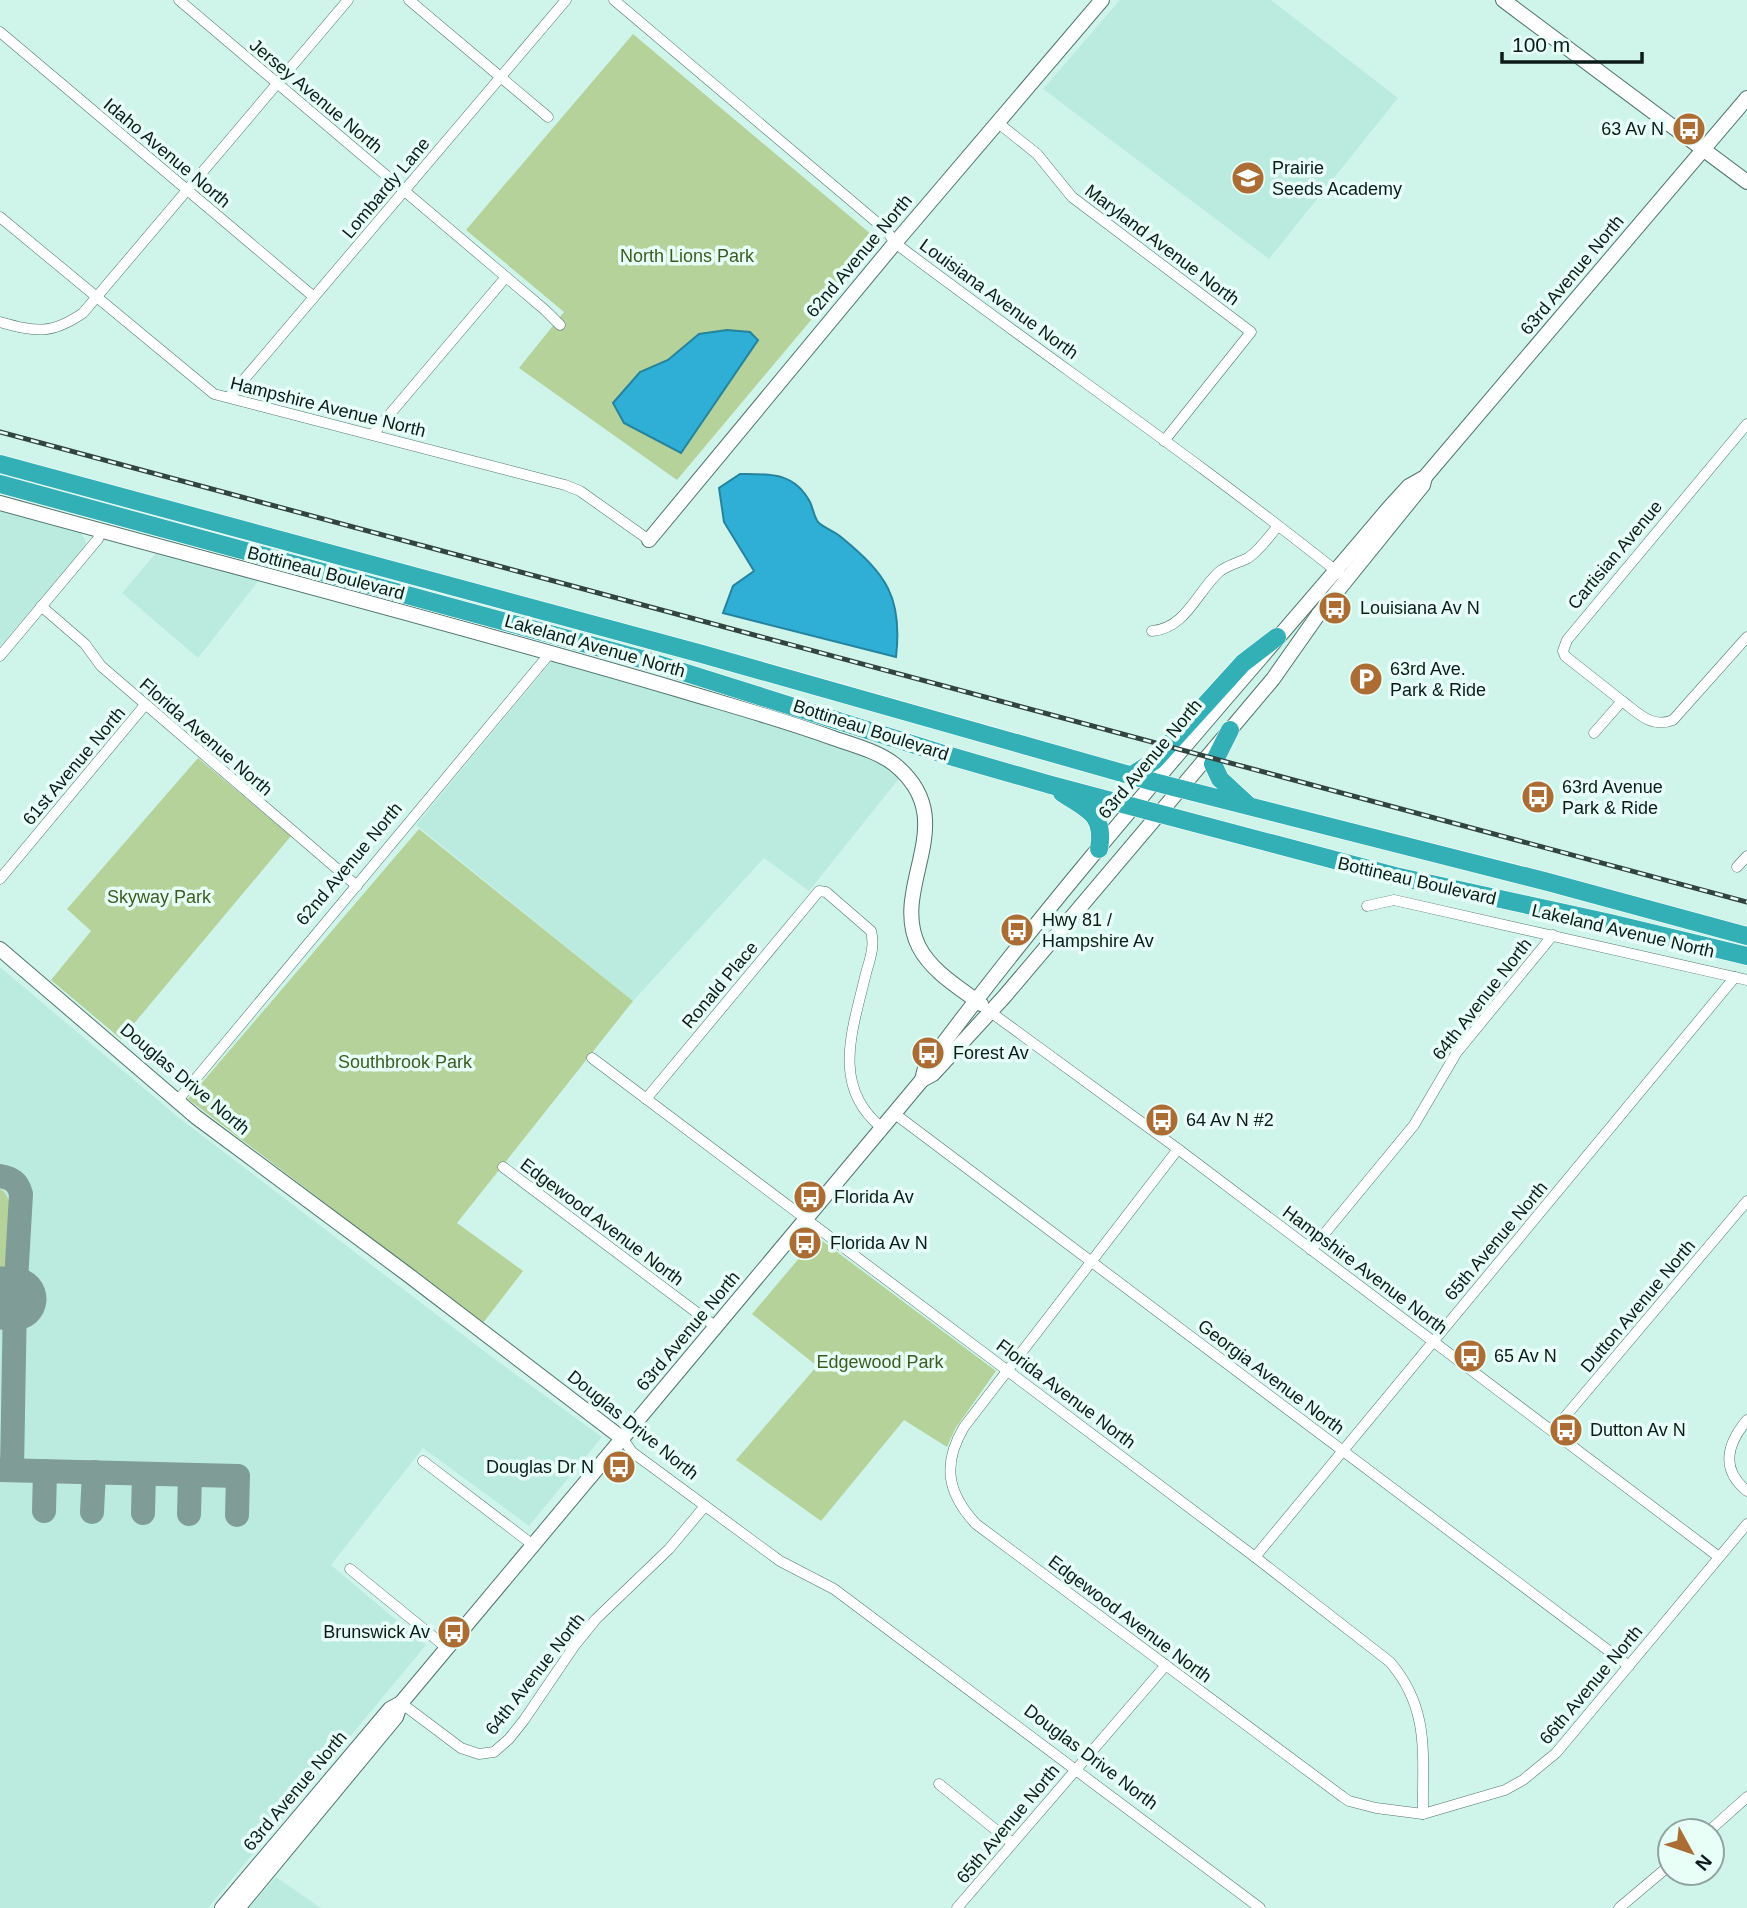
<svg xmlns="http://www.w3.org/2000/svg" width="1747" height="1908" viewBox="0 0 1747 1908" font-family="Arial,sans-serif">
<style>
.built{fill:#bbebdf}
.green{fill:#b5d29a}
.water{fill:#2fafd6;stroke:#25839d;stroke-width:2}
.lines{fill:none;stroke-linecap:round;stroke-linejoin:round}
.taxiway{stroke:#809c96;stroke-width:24}
.runway{stroke:#809c96;stroke-width:63}
.street-casing{stroke:#51746c;stroke-width:11}
.secondary-casing{stroke:#51746c;stroke-width:16}
.highway-casing{stroke:#fff;stroke-width:19}
.street{stroke:#fff;stroke-width:10}
.secondary{stroke:#fff;stroke-width:14}
.highway{stroke:#33b0b6;stroke-width:18}
.rail-casing{stroke:#314440;stroke-width:5}
.rail{stroke:#e8fff8;stroke-width:2.5;stroke-dasharray:8;stroke-linecap:butt}
.labels{text-anchor:middle;dominant-baseline:central;stroke-width:7;stroke-linejoin:round;paint-order:stroke}
.street-label{font-size:18px;fill:#0d1b18;stroke:#e8fff8}
.poi-label{font-size:18px;fill:#0d1b18;stroke:#e8fff8;text-anchor:start}
.park-label{font-size:18px;fill:#3e5a20;stroke:#e8fff8}
</style>
<rect width="100%" height="100%" fill="#cff5eb"/>
<g class="built">
<path d="M1120,0H1271L1398,98L1269,259L1043,89Z"/>
<path d="M0,508L80,531L86,542L85,547L0,646Z"/>
<path d="M156,553L260,579L198,658L122,593Z"/>
<path d="M556,660H561L865,754L901,776L809,891L764,858L633,1001L416,825L550,663Z"/>
<path d="M0,967L178,1117L492,1357L602,1437L529,1526L423,1448L331,1565L426,1645L208,1908H0Z"/>
<path d="M276,1877L321,1908H249Z"/>
</g>
<g class="green">
<path d="M633,34L878,240L677,480L519,368L564,312L466,230Z"/>
<path d="M198,758L291,836L121,1039L51,980L91,931L67,909Z"/>
<path d="M419,829L633,1001L457,1223L523,1271L483,1323L188,1099Z"/>
<path d="M0,1189C19,1199 14,1262 0,1276Z"/>
<path d="M817,1237L996,1371L955,1429L947,1447L904,1420L821,1521L736,1460L817,1366L752,1314Z"/>
</g>
<g class="water">
<path d="M727,330L750,332L758,340L681,453L624,423L613,403L640,372L668,360L699,334Z"/>
<path d="M740,474C770,474 794,472 810,502C813,508 814,517 818,522C824,528 834,531 841,537C886,574 903,597 896,657L723,613L733,586L754,571L724,522L719,488Z"/>
</g>
<g class="lines">
<g class="taxiway">
<path d="M0,1176C12,1178 18,1182 21,1194L15,1299L12,1470"/>
<path d="M0,1470L238,1476L237,1515"/>
<path d="M44,1511L45,1471"/>
<path d="M92,1512L94,1472"/>
<path d="M143,1513L144,1474"/>
<path d="M189,1514L190,1475"/>
</g>
<path class="runway" d="M0,1298L15,1299"/>
<defs>
<g id="street">
<path d="M179,0L545,310L560,325"/>
<path d="M409,0L548,117"/>
<path d="M614,0L887,231L895,243C1042,354 1196,459 1340,574"/>
<path d="M0,32L314,297"/>
<path d="M997,122L1037,154L1072,197L1251,332L1164,441"/>
<path d="M0,217L214,394L565,485L580,491L649,540"/>
<path d="M0,322C36,332 51,335 83,313L348,0"/>
<path d="M230,396L566,0"/>
<path d="M373,434L506,277"/>
<path d="M41,606L85,644L101,666L357,886"/>
<path d="M1152,631C1186,628 1196,593 1219,572C1227,565 1238,563 1248,558C1260,550 1268,538 1277,527"/>
<path d="M0,656L98,539L101,530"/>
<path d="M1622,701L1565,656L1563,651L1567,640L1747,424"/>
<path d="M1594,733L1622,701C1638,713 1652,729 1673,720L1747,637"/>
<path d="M1737,867L1747,856"/>
<path d="M0,879L145,705"/>
<path d="M1367,906L1394,900L1747,980"/>
<path d="M989,1011L1178,1149L1719,1557"/>
<path d="M592,1058L1255,1557L1390,1662C1431,1710 1422,1756 1423,1814"/>
<path d="M646,1099L819,891L826,892L871,931C875,946 870,959 866,973C853,1029 830,1086 882,1128"/>
<path d="M178,1100L551,652"/>
<path d="M895,1114L1629,1666"/>
<path d="M1178,1149L964,1427C942,1464 947,1493 976,1524L1343,1797L1349,1801L1376,1808L1423,1814L1505,1790L1523,1780L1556,1753L1747,1524"/>
<path d="M503,1167L716,1327"/>
<path d="M1311,1250L1414,1125L1457,1052L1553,935"/>
<path d="M1747,1420C1727,1444 1720,1469 1747,1491"/>
<path d="M1553,1431L1747,1201"/>
<path d="M623,1439L632,1452L780,1561L834,1589L1260,1908"/>
<path d="M423,1461L533,1545"/>
<path d="M1255,1557L1735,977"/>
<path d="M350,1569L447,1648"/>
<path d="M401,1703L461,1748L479,1754L494,1752L509,1739L524,1720L575,1645L596,1619L669,1549L705,1506"/>
<path d="M939,1784L1012,1843"/>
<path d="M1709,1831L1747,1797"/>
<path d="M957,1908L1166,1665"/>
<path d="M1619,1908L1670,1865"/>
</g>
<g id="secondary">
<path d="M1503,0L1747,182"/>
<path d="M0,503C225,565 452,623 676,689C729,705 781,719 833,738C853,745 877,751 894,764C965,821 888,886 919,947C932,972 960,988 981,1004"/>
<path d="M649,540L895,243L1102,0"/>
<path d="M0,949L196,1117L407,1274L623,1439"/>
<path d="M922,1080L925,1068C1068,874 1232,694 1388,509L1409,486L1425,477L1747,98"/>
<path d="M222,1908L390,1709L401,1703"/>
<path d="M238,1908L396,1717L401,1703L922,1080L933,1074L1004,997L1230,730L1273,679L1318,615L1423,485L1425,477"/>
</g>
<g id="highway">
<path d="M0,464L702,654L1154,782L1548,882L1747,936"/>
<path d="M0,484L645,660L950,756L1051,785L1395,876L1610,923L1747,956"/>
<path d="M1230,730L1213,764L1220,779L1247,804"/>
<path d="M1132,775L1154,761L1243,663L1277,637"/>
<path d="M1062,793C1088,810 1105,814 1099,849"/>
</g>
</defs>
<use href="#street" class="street-casing"/>
<use href="#secondary" class="secondary-casing"/>
<use href="#highway" class="highway-casing"/>
<use href="#street" class="street"/>
<use href="#secondary" class="secondary"/>
<use href="#highway" class="highway"/>
<defs>
<path id="rail" d="M0,432L1747,902"/>
</defs>
<use href="#rail" class="rail-casing"/>
<use href="#rail" class="rail"/>
</g>
<defs>
<symbol id="bus-disc" viewBox="-11 -11 22 22"><circle r="9.5" fill="#ab6d33" stroke="#e8fff8"/><path d="M-5-6H5V4H4V6H2V4H-2V6H-4V4H-5ZM-3.5-4V0h7V-4ZM-3.5 1.2v1.5H-2V1.2ZM2 1.2v1.5H3.5V1.2Z" fill="#fff"/></symbol>
<symbol id="school-disc" viewBox="-11 -11 22 22"><circle r="9.5" fill="#ab6d33" stroke="#e8fff8"/><path d="M0-5L7-2L0 1L-7-2ZM-4 1L0 2.5L4 1V4Q0 6-4 4Z" fill="#fff"/></symbol>
<symbol id="parking-disc" viewBox="-11 -11 22 22"><circle r="9.5" fill="#ab6d33" stroke="#e8fff8"/><path d="M-3.5-5.5H1a3.5 3.5 0 0 1 0 7H-1V5.5H-3.5ZM-1-3.4V-.6H.8a1.4 1.4 0 0 0 0-2.8Z" fill="#fff"/></symbol>
</defs>
<g fill-rule="evenodd">
<use href="#bus-disc" x="1670" y="110" width="38" height="38"/>
<use href="#school-disc" x="1229" y="159" width="38" height="38"/>
<use href="#bus-disc" x="1316" y="589" width="38" height="38"/>
<use href="#parking-disc" x="1347" y="660" width="38" height="38"/>
<use href="#bus-disc" x="1519" y="778" width="38" height="38"/>
<use href="#bus-disc" x="998" y="911" width="38" height="38"/>
<use href="#bus-disc" x="909" y="1034" width="38" height="38"/>
<use href="#bus-disc" x="1143" y="1101" width="38" height="38"/>
<use href="#bus-disc" x="791" y="1178" width="38" height="38"/>
<use href="#bus-disc" x="786" y="1224" width="38" height="38"/>
<use href="#bus-disc" x="1451" y="1337" width="38" height="38"/>
<use href="#bus-disc" x="1547" y="1411" width="38" height="38"/>
<use href="#bus-disc" x="600" y="1448" width="38" height="38"/>
<use href="#bus-disc" x="435" y="1613" width="38" height="38"/>
</g>
<g class="labels">
<g class="street-label">
<text transform="translate(316 96) rotate(40)">Jersey Avenue North</text>
<text transform="translate(167 153) rotate(40)">Idaho Avenue North</text>
<text transform="translate(386 188) rotate(-50)">Lombardy Lane</text>
<text transform="translate(1162 245) rotate(37)">Maryland Avenue North</text>
<text transform="translate(859 256) rotate(-50)">62nd Avenue North</text>
<text transform="translate(1572 275) rotate(-50)">63rd Avenue North</text>
<text transform="translate(999 299) rotate(36)">Louisiana Avenue North</text>
<text transform="translate(328 407) rotate(14)">Hampshire Avenue North</text>
<text transform="translate(1615 555) rotate(-50)">Cartisian Avenue</text>
<text transform="translate(326 573) rotate(15)">Bottineau Boulevard</text>
<text transform="translate(595 646) rotate(16)">Lakeland Avenue North</text>
<text transform="translate(871 730) rotate(18)">Bottineau Boulevard</text>
<text transform="translate(206 737) rotate(41)">Florida Avenue North</text>
<text transform="translate(1150 759) rotate(-50)">63rd Avenue North</text>
<text transform="translate(74 766) rotate(-50)">61st Avenue North</text>
<text transform="translate(349 864) rotate(-50)">62nd Avenue North</text>
<text transform="translate(1417 881) rotate(13)">Bottineau Boulevard</text>
<text transform="translate(1623 931) rotate(13)">Lakeland Avenue North</text>
<text transform="translate(720 985) rotate(-50)">Ronald Place</text>
<text transform="translate(1482 999) rotate(-52)">64th Avenue North</text>
<text transform="translate(185 1079) rotate(40)">Douglas Drive North</text>
<text transform="translate(602 1222) rotate(37)">Edgewood Avenue North</text>
<text transform="translate(1496 1241) rotate(-50)">65th Avenue North</text>
<text transform="translate(1365 1270) rotate(37)">Hampshire Avenue North</text>
<text transform="translate(1638 1306) rotate(-50)">Dutton Avenue North</text>
<text transform="translate(688 1331) rotate(-50)">63rd Avenue North</text>
<text transform="translate(1271 1377) rotate(37)">Georgia Avenue North</text>
<text transform="translate(1066 1394) rotate(37)">Florida Avenue North</text>
<text transform="translate(633 1425) rotate(39)">Douglas Drive North</text>
<text transform="translate(1130 1619) rotate(37)">Edgewood Avenue North</text>
<text transform="translate(535 1674) rotate(-52)">64th Avenue North</text>
<text transform="translate(1591 1685) rotate(-50)">66th Avenue North</text>
<text transform="translate(1091 1757) rotate(37)">Douglas Drive North</text>
<text transform="translate(295 1791) rotate(-50)">63rd Avenue North</text>
<text transform="translate(1008 1824) rotate(-50)">65th Avenue North</text>
</g>
<g class="poi-label">
<text x="1664" y="129" text-anchor="end">63 Av N</text>
<text x="1272" y="168">Prairie<tspan x="1272" dy="21">Seeds Academy</tspan></text>
<text x="1360" y="608">Louisiana Av N</text>
<text x="1390" y="669">63rd Ave.<tspan x="1390" dy="21">Park &amp; Ride</tspan></text>
<text x="1562" y="787">63rd Avenue<tspan x="1562" dy="21">Park &amp; Ride</tspan></text>
<text x="1042" y="920">Hwy 81 /<tspan x="1042" dy="21">Hampshire Av</tspan></text>
<text x="953" y="1053">Forest Av</text>
<text x="1186" y="1120">64 Av N #2</text>
<text x="834" y="1197">Florida Av</text>
<text x="830" y="1243">Florida Av N</text>
<text x="1494" y="1356">65 Av N</text>
<text x="1590" y="1430">Dutton Av N</text>
<text x="594" y="1467" text-anchor="end">Douglas Dr N</text>
<text x="430" y="1632" text-anchor="end">Brunswick Av</text>
</g>
<g class="park-label">
<text x="687" y="256">North Lions Park</text>
<text x="159" y="897">Skyway Park</text>
<text x="405" y="1062">Southbrook Park</text>
<text x="880" y="1362">Edgewood Park</text>
</g>
</g>
<g transform="translate(1691 1852) rotate(130)"><circle r="33" fill="#e8fff8" stroke="#90a49e" stroke-width="2"/>
<path d="M0-5L12 26L0 18L-12 26Z" fill="#ab6d33"/>
<text y="-10" font-size="19" font-weight="bold" text-anchor="middle" fill="#0d1b18">N</text>
</g>
<path d="M1502 52v10h140v-10" fill="none" stroke="#0d1b18" stroke-width="3.5"/>
<text x="1512" y="52" font-size="21" fill="#0d1b18" stroke="#e8fff8" stroke-width="5" paint-order="stroke">100 m</text>
</svg>
